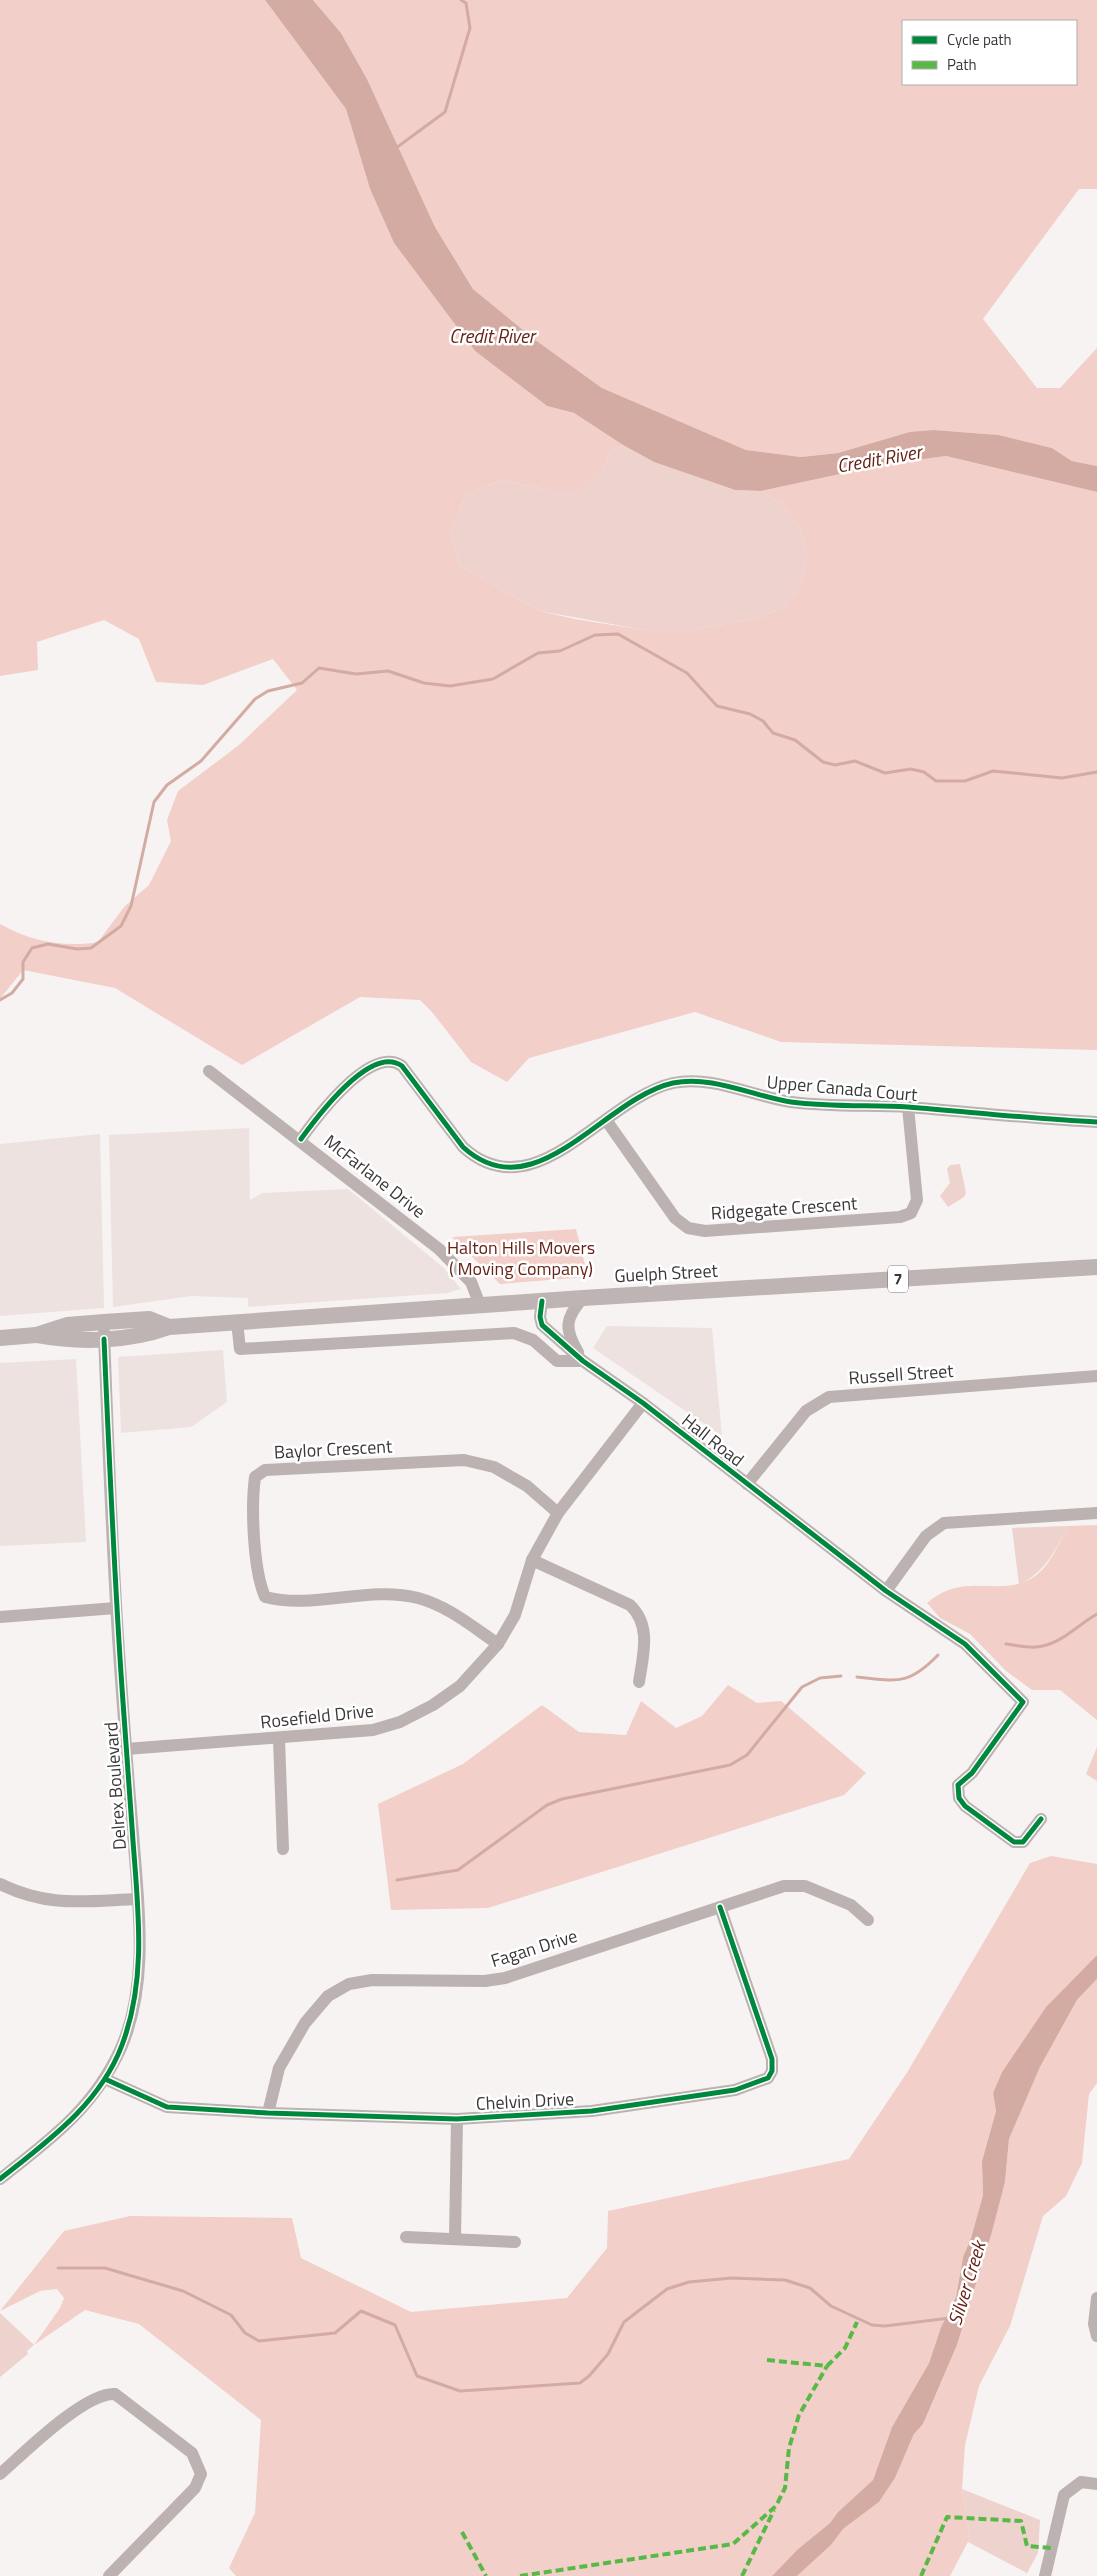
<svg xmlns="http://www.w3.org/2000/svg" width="1097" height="2576" viewBox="0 0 1097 2576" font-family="'Titillium Web',sans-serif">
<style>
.built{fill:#ede2e0}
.green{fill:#eed2cd}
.forest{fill:#f2cfc9;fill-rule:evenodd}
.water{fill:#d4aba3}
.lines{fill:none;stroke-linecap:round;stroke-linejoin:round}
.stream{stroke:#d4aba3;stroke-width:3}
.minor{stroke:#bbb2b1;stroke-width:12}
.major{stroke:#bdb4b3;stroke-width:16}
.quiet{stroke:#58b947;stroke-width:4;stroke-dasharray:8 4;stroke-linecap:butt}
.cycleway-casing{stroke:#fff;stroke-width:8}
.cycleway{stroke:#00873e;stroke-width:5}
.labels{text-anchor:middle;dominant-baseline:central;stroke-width:5;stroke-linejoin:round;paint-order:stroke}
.shield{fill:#fff;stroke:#757373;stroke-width:1}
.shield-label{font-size:16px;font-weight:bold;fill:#3a3737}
.street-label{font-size:18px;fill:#3a3737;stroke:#fff}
.park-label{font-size:18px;fill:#672318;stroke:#fff}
.water-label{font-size:19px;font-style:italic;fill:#662217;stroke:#fff}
</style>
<rect width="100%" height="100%" fill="#f7f3f3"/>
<g class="built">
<path d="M249,1128L250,1200L262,1193L348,1189L444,1268L461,1289L447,1293L248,1307V1298L192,1296L113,1307L109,1135Z"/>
<path d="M100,1134L104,1308L0,1316V1144Z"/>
<path d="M607,1326L712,1328L722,1436L593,1348Z"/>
<path d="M223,1350L227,1402L191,1427L121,1433L118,1357Z"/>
<path d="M76,1359L86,1542L0,1546V1363Z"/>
</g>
<g class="green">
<path d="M623,445L654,462L735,490L761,491L783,505L800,529L807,553L801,584L787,605L762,617L693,630H644L540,611L460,566L450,534L466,495L502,480L544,489L602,470L611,452Z"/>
<path d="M960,1164L966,1193L964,1197L948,1207L940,1196L950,1183L947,1169L950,1165Z"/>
<path d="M1068,1526C1054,1552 1047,1570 1019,1585L1012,1528Z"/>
<path d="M0,2313L34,2345L27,2351L28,2354L0,2377Z"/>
<path d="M962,2489L1040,2520L1038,2553L1027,2573L968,2542L970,2538Z"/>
</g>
<g class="forest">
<path d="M0,0H265L346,109L370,189L394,243L475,351L547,406L574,413L623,445L611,452L602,470L577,491L544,489L502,480L466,495L450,534L460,566L540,611L575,619L644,630H693L762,617L787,605L801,584L807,553L800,529L783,505L761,491L887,464L946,456L1097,492V1050L781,1042L695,1012L529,1058L507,1082L471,1062L432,1012L420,1000L360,997L242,1065L115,988L23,970L0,999V924C29,941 65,948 98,942L124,907L149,885L171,841L167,820L178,791L239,745L297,690L273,659L203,685L156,682L139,639L104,620L37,642L38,670L0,676Z"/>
<path d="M313,0H1097V189H1079L983,319L1037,388H1060L1097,348V466L1072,461L1052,448L999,435L934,430L910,433L838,453L801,457L746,450L602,388L534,339L473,289L435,227L367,79L341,33ZM903,21H1076V84H903Z"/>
<path d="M576,1229L588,1277L500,1284L452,1237Z"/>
<path d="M1097,1525V1720L1060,1690H1032L1006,1671L970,1634L940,1618L927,1603C966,1569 1002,1600 1035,1576C1051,1565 1059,1542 1068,1526Z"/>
<path d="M728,1685L757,1703L781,1701L866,1773L844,1795L488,1908L391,1910L378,1804L463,1764L542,1705L579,1732L626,1735L641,1701L676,1728L702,1716Z"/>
<path d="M1097,1747V1781L1086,1774Z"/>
<path d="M1051,1856L1097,1864V1955L1046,2007L1002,2072L993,2093L996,2111L982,2161L983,2195L971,2238L963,2257L956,2297L941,2327L929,2363L892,2427L873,2480L838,2512L830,2523L798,2549L772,2576H236L229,2568L255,2513L261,2420L139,2324L85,2310L34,2345L60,2308L64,2298L57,2289L40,2291L0,2311L64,2231L130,2216L292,2218L301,2258L411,2312L567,2298L607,2248L608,2211L849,2159L908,2071L1030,1863Z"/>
<path d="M1097,1979V2083L1089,2094L1082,2163L1066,2196L1043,2216L1010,2326L979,2386L965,2445L962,2489L970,2538L950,2576H797L831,2545L843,2529L879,2502L895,2478L914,2434L923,2424L957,2345L992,2232L1005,2182L1009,2139L1040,2067L1077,2000Z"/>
</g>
<g class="water">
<path d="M265,0H313L341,33L367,79L435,227L473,289L534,339L602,388L746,450L801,457L838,453L910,432L934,430L999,435L1052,448L1072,461L1097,466V492L946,456L887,464L761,491L735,490L654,462L623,445L574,413L547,406L475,351L394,243L370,189L346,109Z"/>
<path d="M1097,1955V1979L1077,2000L1040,2067L1009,2139L1005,2182L992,2232L957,2345L923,2424L914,2434L895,2478L879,2502L843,2529L831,2545L797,2576H772L798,2549L830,2523L838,2512L873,2480L892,2427L929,2363L941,2327L956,2297L963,2257L971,2238L983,2195L982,2161L996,2111L993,2093L1002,2072L1046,2007Z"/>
</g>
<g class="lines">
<g class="stream">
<path d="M396,148L445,112L470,28L466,3L461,0"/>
<path d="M0,1000L12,993L23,979V962L32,948L48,944L77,949L91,948L121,926L131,906L154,802L167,785L201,761L255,699L268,691L302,683L319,668L356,674L388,671L424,683L450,686L493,679L538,653L560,651L595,635L618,634L687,673L717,706L750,714L763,721L773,733L795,740L823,762L835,765L855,761L885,773L911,769L924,772L936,781H965L993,771L1062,778L1097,772"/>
<path d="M1006,1644C1015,1645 1027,1648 1036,1647C1061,1645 1077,1625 1097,1614"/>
<path d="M857,1677C897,1681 908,1686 938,1655"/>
<path d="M397,1880L458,1870L547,1805L562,1799L730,1765L747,1755L802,1687L820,1678L841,1676"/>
<path d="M58,2268H105L183,2291L231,2315L245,2333L259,2341L335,2333L361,2311L395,2325L417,2376L460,2391L580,2383L589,2376L608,2354L624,2322L667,2289L689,2282L732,2278L785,2280L810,2288L831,2306L872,2325L885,2326L950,2318"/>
</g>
<g class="minor">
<path d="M209,1071L439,1249L471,1282L480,1305"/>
<path d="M606,1120L675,1218L688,1228L705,1231L900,1217L911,1213L917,1200L908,1107"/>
<path d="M301,1139C317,1117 371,1044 402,1066L463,1147C535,1213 604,1098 673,1083C712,1075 752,1096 791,1102C829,1107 870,1105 908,1107C971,1112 1034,1119 1097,1122"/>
<path d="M542,1301L540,1317L542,1325L583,1361L643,1403L886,1591L965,1644L1023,1702L972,1773L958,1785L959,1798L965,1806L1014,1842H1023L1041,1819"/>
<path d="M237,1322L240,1349L514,1333L533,1340L557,1361H583"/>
<path d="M578,1352C564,1329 565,1318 583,1298"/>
<path d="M747,1484L806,1411L829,1397L1097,1376"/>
<path d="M532,1560L630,1605C652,1626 643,1655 639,1682"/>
<path d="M886,1591L926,1536L944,1523L1097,1513"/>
<path d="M0,1617L116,1608"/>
<path d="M498,1644C473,1627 448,1606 418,1598C368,1585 315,1610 265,1597C253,1569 251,1507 255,1477L265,1470L464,1460L494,1467L527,1486L558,1513"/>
<path d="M279,1739L283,1849"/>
<path d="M126,1749L373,1730L400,1722L433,1705L460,1686L498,1644L515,1615L532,1560L558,1513L643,1403"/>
<path d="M0,1884C49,1908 85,1901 137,1899"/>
<path d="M105,2079L167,2107L268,2113L457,2119L592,2111L735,2090L768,2078L772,2071V2059L720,1907"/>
<path d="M268,2113L279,2068L305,2023L328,1996L349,1984L372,1980L485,1981L505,1978L784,1886H805L851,1905L868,1920"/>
<path d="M0,2179C50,2140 94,2108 121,2048C150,1981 138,1903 133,1833C128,1777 124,1722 120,1666C112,1555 108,1443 104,1332"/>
<path d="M406,2237L515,2242"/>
<path d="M455,2238L457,2119"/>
<path d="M1097,2298L1094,2324L1097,2336"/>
<path d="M0,2474C24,2453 85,2392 115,2394L192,2453L201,2474L195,2488L109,2576"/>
<path d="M1045,2576L1064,2495L1081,2482L1097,2484"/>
</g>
<g class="major">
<path d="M36,1335C79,1343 127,1342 169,1327L583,1298L1097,1267"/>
<path d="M0,1338L36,1335L67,1325L104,1322L149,1319L169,1327"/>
</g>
<g class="quiet">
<path d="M767,2360L827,2366L845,2348L857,2322"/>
<path d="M462,2532L486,2576"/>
<path d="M520,2576L733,2544L776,2506L785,2488L789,2448L799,2415L827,2366"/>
<path d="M742,2576L774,2510"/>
<path d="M921,2576L947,2517L1021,2521L1027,2546L1052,2548"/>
</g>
<defs>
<g id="cycleway">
<path d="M301,1139C317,1117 371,1044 402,1066L463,1147C535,1213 604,1098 673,1083C712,1075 752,1096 791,1102C829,1107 870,1105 908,1107C971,1112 1034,1119 1097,1122"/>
<path d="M542,1301L540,1317L542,1325L583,1361L643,1403L886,1591L965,1644L1023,1702L972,1773L958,1785L959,1798L965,1806L1014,1842H1023L1041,1819"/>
<path d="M105,2079L167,2107L268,2113L457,2119L592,2111L735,2090L768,2078L772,2071V2059L720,1907"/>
<path d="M0,2179C48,2141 100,2104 122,2045C147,1979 138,1909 133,1841C129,1790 126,1739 122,1688C114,1572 109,1455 104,1339"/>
</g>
</defs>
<use href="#cycleway" class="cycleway-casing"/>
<use href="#cycleway" class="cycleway"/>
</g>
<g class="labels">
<rect class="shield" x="888" y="1265.5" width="20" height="27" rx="4"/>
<g class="shield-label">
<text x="898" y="1279">7</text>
</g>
<g class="street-label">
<text transform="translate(842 1088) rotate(5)">Upper Canada Court</text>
<text transform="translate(375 1176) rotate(38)">McFarlane Drive</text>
<text transform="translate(784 1208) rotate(-4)">Ridgegate Crescent</text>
<text transform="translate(666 1273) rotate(-3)">Guelph Street</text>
<text transform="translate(901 1374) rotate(-4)">Russell Street</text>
<text transform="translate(713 1440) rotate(38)">Hall Road</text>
<text transform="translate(333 1449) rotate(-3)">Baylor Crescent</text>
<text transform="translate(317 1716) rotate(-6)">Rosefield Drive</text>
<text transform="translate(115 1786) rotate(-94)">Delrex Boulevard</text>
<text transform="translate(534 1948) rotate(-17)">Fagan Drive</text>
<text transform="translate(525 2101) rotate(-3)">Chelvin Drive</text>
</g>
<g class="park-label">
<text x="521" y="1247">Halton Hills Movers<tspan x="521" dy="21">( Moving Company)</tspan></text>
</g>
<g class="water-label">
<text x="492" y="335">Credit River</text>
<text transform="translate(879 458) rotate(-10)">Credit River</text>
<text transform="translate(966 2283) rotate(-73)">Silver Creek</text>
</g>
</g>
<rect x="902" y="20" width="175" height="65" fill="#ffffff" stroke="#b0afaf"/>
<rect x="912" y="36" width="25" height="8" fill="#00873e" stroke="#b0afaf"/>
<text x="947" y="45" font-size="15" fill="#3a3737">Cycle path</text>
<rect x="912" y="61" width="25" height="8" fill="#58b947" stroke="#b0afaf"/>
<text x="947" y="70" font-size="15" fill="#3a3737">Path</text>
</svg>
